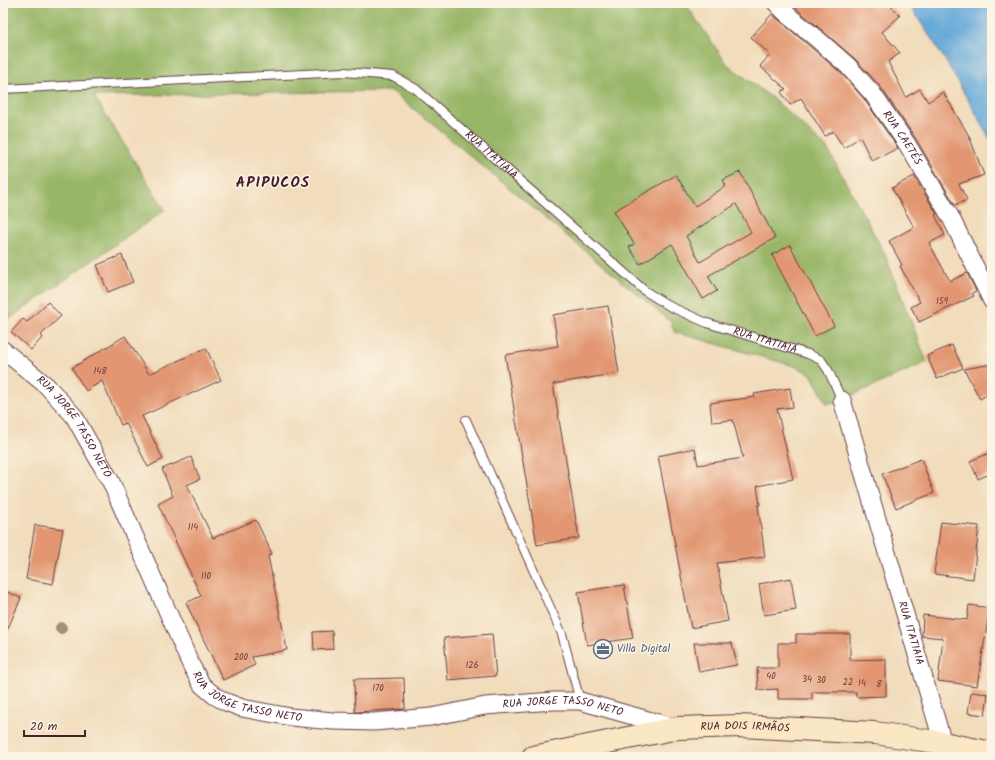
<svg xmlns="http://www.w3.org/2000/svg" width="995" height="760" viewBox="0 0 995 760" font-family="Kalam,sans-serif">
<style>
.forest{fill:#98b668;stroke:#716a4a}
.water{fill:#63a8d9;stroke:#566482}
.building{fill:#e29772;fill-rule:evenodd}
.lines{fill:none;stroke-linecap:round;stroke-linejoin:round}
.lane-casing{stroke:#633b41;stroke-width:10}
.street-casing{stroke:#633b41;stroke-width:19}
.secondary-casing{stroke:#633b41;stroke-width:24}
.lane{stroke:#fff;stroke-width:8}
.street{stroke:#fff;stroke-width:17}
.secondary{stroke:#fae7c3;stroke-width:22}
.tree{fill:#a68d76}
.labels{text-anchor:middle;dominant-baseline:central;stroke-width:3;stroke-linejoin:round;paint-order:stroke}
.number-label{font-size:9px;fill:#703d3d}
.street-label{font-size:11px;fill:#4a1f2b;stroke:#fcf5e5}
.service-label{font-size:11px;fill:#4e5e75;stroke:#fcf5e5;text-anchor:start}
.district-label{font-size:15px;font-weight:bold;letter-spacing:1px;fill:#4a1f2b;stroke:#fcf5e5}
</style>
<rect width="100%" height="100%" fill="#fcf5e5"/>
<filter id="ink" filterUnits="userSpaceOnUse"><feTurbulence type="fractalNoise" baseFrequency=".025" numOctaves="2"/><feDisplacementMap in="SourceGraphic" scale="8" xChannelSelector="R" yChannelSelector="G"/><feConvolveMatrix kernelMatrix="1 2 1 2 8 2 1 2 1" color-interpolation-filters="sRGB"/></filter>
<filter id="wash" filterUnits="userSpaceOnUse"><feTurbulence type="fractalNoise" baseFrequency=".012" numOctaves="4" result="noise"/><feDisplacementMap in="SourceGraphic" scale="16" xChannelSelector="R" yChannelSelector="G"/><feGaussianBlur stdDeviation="0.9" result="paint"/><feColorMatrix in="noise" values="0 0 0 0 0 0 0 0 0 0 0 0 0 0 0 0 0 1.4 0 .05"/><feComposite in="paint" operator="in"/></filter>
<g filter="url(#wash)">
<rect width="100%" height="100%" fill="#f1dcbb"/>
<path class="forest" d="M3,3H685L727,64L776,101L827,148L884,252L927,362L842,400L827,404L811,374L794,366L674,332L671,322L392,91L94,96L165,210L3,323Z"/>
<path class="water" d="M908,3H992V142L944,58Z"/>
<g id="blocks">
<g class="building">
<path d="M790,3H888L900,16L882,32L900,53L888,62L906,97L920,89L928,102L943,92L969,136L984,175L959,184L967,200L955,205L916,139L880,86L855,59Z"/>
<path d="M772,14L841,73L864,99L898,148L872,161L860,137L844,148L833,131L825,136L801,98L790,105L781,92L786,89L760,66L770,55L751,37Z"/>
<path d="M740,172L775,238L708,276L717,291L703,299L672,244L640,264L629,247L634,244L614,211L676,175L695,206L726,186L723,180ZM736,204L751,232L700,262L686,236Z"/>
<path d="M914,176L937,214L935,215L945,235L929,243L950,281L967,273L976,291L972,293L974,296L919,322L911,307L920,302L900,266L902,265L889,241L914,227L892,188Z"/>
<path d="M790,245L834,326L815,336L772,255Z"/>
<path d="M122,255L133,282L108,292L97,265Z"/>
<path d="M48,302L61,316L41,335L43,337L31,350L11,332L23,319L27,322Z"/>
<path d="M608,306L619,373L553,384L579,538L537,545L505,355L558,346L553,315Z"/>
<path d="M125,336L149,374L206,348L221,380L142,416L163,459L148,467L126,423L121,425L102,381L86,391L72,368Z"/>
<path d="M952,345L963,368L937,379L927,356Z"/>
<path d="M992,364V392L980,399L964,369Z"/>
<path d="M790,388L793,407L777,409L793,479L757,486L760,505H758L765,557L717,563L728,621L691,628L658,456L695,448L698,465L743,458L733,420L712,422L710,403L755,397L754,394Z"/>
<path d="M992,452V473L978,479L970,461Z"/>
<path d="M191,457L200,479L187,485L213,538L256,520L272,554L268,556L287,650L252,657L255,665L223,680L186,603L201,596L158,504L173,496L162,469Z"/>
<path d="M921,459L934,493L896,508L882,474Z"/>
<path d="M941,522L979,526L973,579L934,574Z"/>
<path d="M35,525L63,529L53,584L26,579Z"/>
<path d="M791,578L796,610L764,615L759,584Z"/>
<path d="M624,585L633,638L587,645L578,592Z"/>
<path d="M3,590L21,598L3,640Z"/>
<path d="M969,605L990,608L977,686L938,681L943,638L922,636L923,615L967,620Z"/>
<path d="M332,631L333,649L314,650L313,632Z"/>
<path d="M492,634L496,676L448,680L444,638Z"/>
<path d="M796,634H850V660L886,659V696L856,697V692H812V699H778V689L758,690L757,668H778V643H796Z"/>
<path d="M694,643H732L737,665L699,672Z"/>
<path d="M404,678L405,709L355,712L354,679Z"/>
<path d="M971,692L988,694L985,715L968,713Z"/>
</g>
</g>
</g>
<g filter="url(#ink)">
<use href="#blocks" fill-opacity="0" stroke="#633b41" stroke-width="1"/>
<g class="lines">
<defs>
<g id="lane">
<path id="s1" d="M3,89L344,72L393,76L416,89L645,291L671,307L707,323L808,354L821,360L828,370L842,400"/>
<path d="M466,420L562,634L580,701"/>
</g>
<g id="street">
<path id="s2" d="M776,3L791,18L815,37L848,66L872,93L907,144L950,216L992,301"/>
<path id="s3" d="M3,350L47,386L74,416L111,482L191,665L202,685L215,696L226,702L242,708L291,717L333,721L374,722L431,717L485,706L553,701H580L676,728"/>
<path id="s4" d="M842,400L943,743"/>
</g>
<g id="secondary">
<path id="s5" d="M533,757L678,728L740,726L875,733L943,743L992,753"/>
</g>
</defs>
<use href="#lane" class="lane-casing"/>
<use href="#street" class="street-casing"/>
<use href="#secondary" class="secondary-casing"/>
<use href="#lane" class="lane"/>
<use href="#street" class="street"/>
<use href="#secondary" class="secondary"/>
</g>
<circle class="tree" cx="61" cy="628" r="6"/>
</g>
<defs>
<symbol id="office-ring" viewBox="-11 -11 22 22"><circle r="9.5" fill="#fcf5e5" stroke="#5c6f8a" stroke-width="1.5"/><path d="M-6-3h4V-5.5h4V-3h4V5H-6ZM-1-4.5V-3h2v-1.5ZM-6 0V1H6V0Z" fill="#5c6f8a"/></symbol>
</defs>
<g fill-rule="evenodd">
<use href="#office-ring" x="592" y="638" width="22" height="22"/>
</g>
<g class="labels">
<g class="number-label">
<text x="942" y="301">159</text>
<text x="100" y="371">148</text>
<text x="193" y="527">114</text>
<text x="206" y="576">110</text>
<text x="241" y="657">200</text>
<text x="472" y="665">126</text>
<text x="771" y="676">40</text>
<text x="807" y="679">34</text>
<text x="821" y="680">30</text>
<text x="848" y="682">22</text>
<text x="862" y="683">14</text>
<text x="879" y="684">8</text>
<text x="378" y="688">170</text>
</g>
<g class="street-label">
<text stroke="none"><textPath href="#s2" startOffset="186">RUA CAETÉS</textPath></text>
<text stroke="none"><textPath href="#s1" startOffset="517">RUA ITATIAIA</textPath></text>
<text stroke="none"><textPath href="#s1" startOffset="853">RUA ITATIAIA</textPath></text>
<text stroke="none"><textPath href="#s3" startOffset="106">RUA JORGE TASSO NETO</textPath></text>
<text stroke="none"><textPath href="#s4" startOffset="243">RUA ITATIAIA</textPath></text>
<text stroke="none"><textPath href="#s3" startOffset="442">RUA JORGE TASSO NETO</textPath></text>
<text stroke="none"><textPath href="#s3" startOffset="766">RUA JORGE TASSO NETO</textPath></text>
<text stroke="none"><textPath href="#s5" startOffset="215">RUA DOIS IRMÃOS</textPath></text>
</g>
<g class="service-label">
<text x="617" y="649">Villa Digital</text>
</g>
<g class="district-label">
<text x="273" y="183">APIPUCOS</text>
</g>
</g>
<rect width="995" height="760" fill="none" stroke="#fcf5e5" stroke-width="16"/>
<path d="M24 730v6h61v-6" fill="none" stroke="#4a1f2b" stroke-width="2"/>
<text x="30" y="730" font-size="12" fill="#4a1f2b" stroke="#fcf5e5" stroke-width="3" paint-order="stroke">20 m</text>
</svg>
